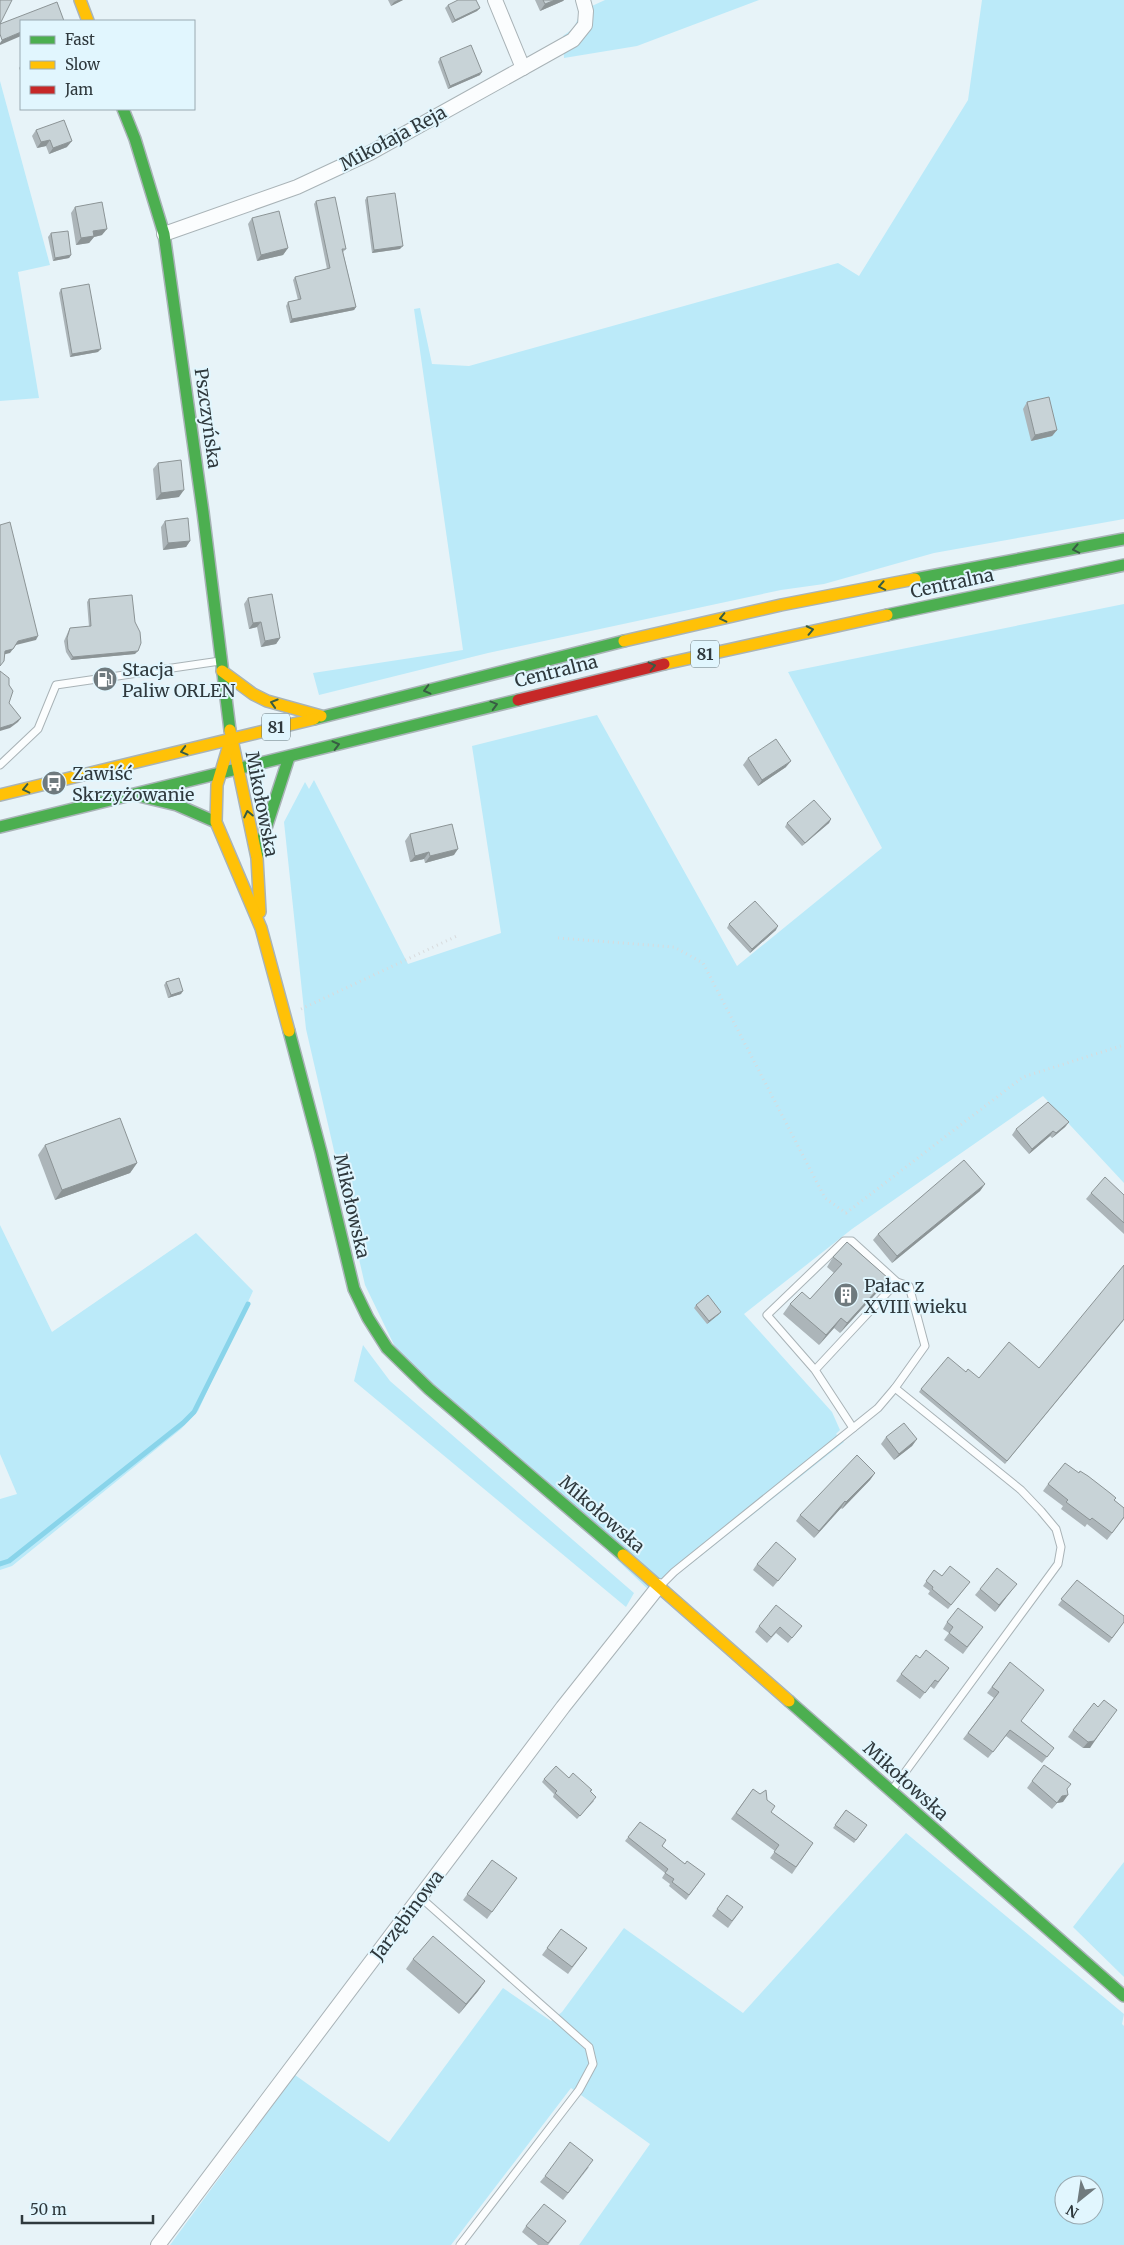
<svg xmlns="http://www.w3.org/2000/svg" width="1124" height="2245" viewBox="0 0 1124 2245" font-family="Merriweather,serif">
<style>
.green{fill:#bbeaf9;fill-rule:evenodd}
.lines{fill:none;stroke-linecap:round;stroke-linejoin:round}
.stream{stroke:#89d4ea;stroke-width:5}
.lane-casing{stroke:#a9b3b7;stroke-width:9}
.street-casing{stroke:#a9b3b7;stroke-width:16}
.fast-casing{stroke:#a9b3b7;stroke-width:14}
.slow-casing{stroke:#a9b3b7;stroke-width:14}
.jam-casing{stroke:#a9b3b7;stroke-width:14}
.path{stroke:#d8dbdd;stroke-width:3;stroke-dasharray:1 4;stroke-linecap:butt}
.lane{stroke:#fbfdfe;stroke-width:7}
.street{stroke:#fbfdfe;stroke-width:14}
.fast{stroke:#4caf50;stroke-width:11}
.slow{stroke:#ffc107;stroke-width:11}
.jam{stroke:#c62828;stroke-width:11}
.wall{fill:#acb5b9}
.shaded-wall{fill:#8c9496}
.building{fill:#c8d3d7;stroke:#8c9496}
.oneway{stroke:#385c43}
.labels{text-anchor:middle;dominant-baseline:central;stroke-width:4;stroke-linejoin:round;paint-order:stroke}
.shield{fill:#e1f6fe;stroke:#647277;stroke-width:1}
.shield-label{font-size:16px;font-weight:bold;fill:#2f393d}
.street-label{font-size:18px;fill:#2f393d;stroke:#e1f6fe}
.poi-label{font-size:18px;fill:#2f393d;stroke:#e1f6fe;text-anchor:start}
</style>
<rect width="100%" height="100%" fill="#e7f3f8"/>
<g class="green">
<path d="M605,0H759L637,46L564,58L563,36L574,28L581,11Z"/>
<path d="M982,0H1124V519L934,553L824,584L781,590L488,653L319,695L313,673L463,650L414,309L420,308L432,364L469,366L838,263L859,276L968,100Z"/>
<path d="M0,81L50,265L18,272L39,398L0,401Z"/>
<path d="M1124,604V1183L1043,1096L852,1229L744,1314L832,1412L840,1430L836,1434L844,1442L653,1594L397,1351L365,1285L306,1029L284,822L305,782L309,789L314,780L408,964L501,933L472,746L597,715L737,966L882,848L788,672Z"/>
<path d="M0,1225L52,1332L196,1233L253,1291L198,1411L181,1429L12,1566L0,1570V1499L17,1494L0,1454Z"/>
<path d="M363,1345L390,1381L634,1593L626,1607L354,1381Z"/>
<path d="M906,1833L1124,2014L1122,2024L1124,2026V2245H579L650,2144L571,2088L451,2245H170L295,2075L389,2142L503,1988L551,2021L562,2012L624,1928L743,2013ZM1064,2185H1094V2215H1064Z"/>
<path d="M1124,1862V1977L1073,1927Z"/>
</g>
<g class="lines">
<path class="stream" d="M0,1564L9,1561L183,1423L194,1412L248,1304"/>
<defs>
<g id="lane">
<path d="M0,765L38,729L56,685L220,661"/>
<path d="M815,1370L897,1282L852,1241H844L767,1315L815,1370L853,1428"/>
<path d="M660,1586L674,1572L878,1408L895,1388L925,1346L909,1286L897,1282"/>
<path d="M892,1790L1058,1564L1061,1547L1056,1529L1041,1511L1021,1490L895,1388"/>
<path d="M420,1897L589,2047L593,2064L579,2090L460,2245"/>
</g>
<g id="street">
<path d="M495,0L523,68"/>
<path d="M164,234L297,187L370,153L523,68L573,40L585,25L586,11L583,0"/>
<path d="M158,2245L563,1707L659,1586"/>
</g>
<g id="fast">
<path d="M123,109L135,139L164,234L203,512L230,730"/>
<path d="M915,579L1124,539"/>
<path d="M887,615L1124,565"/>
<path d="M314,719L624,641"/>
<path d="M135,795L177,805L216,822"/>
<path d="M0,827L518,700"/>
<path d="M257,856L289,757"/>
<path d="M289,1031L321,1152L354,1289L368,1318L387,1348L429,1389L623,1555"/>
<path d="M789,1701L1124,1996"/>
</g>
<g id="slow">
<path d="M80,0L88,21"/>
<path d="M624,641L781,605L915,579"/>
<path d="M664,664L887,615"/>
<path d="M222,671L253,694L267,701L321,716"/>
<path d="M230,730L257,858L260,912"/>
<path d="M231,738L217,785L216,822L261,928L289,1031"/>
<path d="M0,795L314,719"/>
<path d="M623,1555L789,1701"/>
</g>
<path id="jam" d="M518,700L664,664"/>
</defs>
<use href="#lane" class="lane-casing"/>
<use href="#street" class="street-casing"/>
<use href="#fast" class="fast-casing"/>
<use href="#slow" class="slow-casing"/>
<use href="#jam" class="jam-casing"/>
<g class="path">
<path d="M558,938L674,947L703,963L825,1198L846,1213L1023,1077L1124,1045"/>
<path d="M301,1009L459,935"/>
</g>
<use href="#lane" class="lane"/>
<use href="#street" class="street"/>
<use href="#fast" class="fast"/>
<use href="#slow" class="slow"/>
<use href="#jam" class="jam"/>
</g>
<g class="wall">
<path d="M388,0H403L391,6Z"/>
<path d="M535,0H564L563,1L540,11Z"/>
<path d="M448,5L480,8L477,11L452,23L445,8Z"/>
<path d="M440,58L480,75L448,89L438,62Z"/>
<path d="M21,65V73L19,68Z"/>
<path d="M36,130L67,147L49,154L46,146L37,148L32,136Z"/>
<path d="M367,197L400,249L372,253L365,200Z"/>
<path d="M316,201L346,249L343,252L356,307L354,310L290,323L286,306L288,302L298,300L293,280L295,277L327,269L314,204Z"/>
<path d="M75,207L102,235L94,237L89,243L76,245L71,213Z"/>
<path d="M252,218L288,248L283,255L257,261L248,224Z"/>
<path d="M51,233L71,255L69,258L53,261L48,237Z"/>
<path d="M61,289L98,352L70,357L59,293Z"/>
<path d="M1027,402L1057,430L1052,436L1031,441L1023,409Z"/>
<path d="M158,463L179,497L156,500L153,469Z"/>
<path d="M165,521L190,541L186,547L163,550L161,527Z"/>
<path d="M248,598L280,638L276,644L261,647L257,627L249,629L244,604Z"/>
<path d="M89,599L135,654L71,660L66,652L64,641L68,632L70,628L89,627L87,602Z"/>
<path d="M748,758L786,767L758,786L743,765Z"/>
<path d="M831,819L829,823L802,846L785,827L787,823Z"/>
<path d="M410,834L454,855L425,863L424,859L410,862L405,841Z"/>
<path d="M729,924L776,930L750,953L727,928Z"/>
<path d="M166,982L181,994L168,998L164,985Z"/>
<path d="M1069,1122L1065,1127L1052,1138L1050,1136L1029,1154L1012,1135L1016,1129Z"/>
<path d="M45,1145L137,1163L130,1173L55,1200L38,1155Z"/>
<path d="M985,1184L980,1191L892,1263L873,1240L878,1234Z"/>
<path d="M1091,1193L1124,1195V1234L1086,1199Z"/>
<path d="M833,1257L888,1278L881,1288L840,1333L834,1328L819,1345L783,1314L790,1304L810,1299L834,1273L827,1267Z"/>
<path d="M696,1305L721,1312L718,1315L707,1324L694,1308Z"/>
<path d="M1124,1320L1005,1464L919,1392L921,1389L966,1372L979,1378L1039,1368Z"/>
<path d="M886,1437L917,1439L912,1446L894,1460L881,1444Z"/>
<path d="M875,1473L870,1480L842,1509L841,1508L814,1538L796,1521L800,1515Z"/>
<path d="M1048,1484L1114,1500L1124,1508V1518L1107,1540L1087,1524L1085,1527L1061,1509L1063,1506L1043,1491Z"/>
<path d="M796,1559L773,1587L753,1570L757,1564Z"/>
<path d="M934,1570L942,1576L970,1582L948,1609L928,1594L930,1591L923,1586Z"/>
<path d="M1077,1580L1124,1622L1109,1643L1058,1605Z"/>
<path d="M980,1589L1012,1590L995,1612L975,1595Z"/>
<path d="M947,1622L983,1627L963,1654L944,1640L949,1633L943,1629Z"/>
<path d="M759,1626H802L788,1643L776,1633L767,1643L755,1632Z"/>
<path d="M920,1658L949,1668L934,1689L930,1686L920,1699L896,1681L901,1674Z"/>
<path d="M1010,1662L1021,1721L1054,1748L1042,1763L1006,1736L988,1758L963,1739L994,1698L987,1693Z"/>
<path d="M1098,1707L1090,1748H1083L1068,1737L1073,1730Z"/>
<path d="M569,1778L594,1801L577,1819L553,1797L554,1794L542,1782L544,1779Z"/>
<path d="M1032,1781L1063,1802L1057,1803L1052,1809L1027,1788Z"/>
<path d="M753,1789L767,1800L771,1812L813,1843L792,1874L770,1858L775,1851L731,1819Z"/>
<path d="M846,1810L867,1825L854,1843L833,1828Z"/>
<path d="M640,1822L662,1846L685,1864L705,1874L686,1900L669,1886L670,1884L662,1878L665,1873L625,1841Z"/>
<path d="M492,1860L517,1878L487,1919L463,1900Z"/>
<path d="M727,1895L743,1907L728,1928L712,1916Z"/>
<path d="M561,1929L587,1948L568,1974L542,1955Z"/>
<path d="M413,1959L485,1981L478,1991L459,2014L406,1969Z"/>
<path d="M589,2167L563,2200L540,2182L545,2176Z"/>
<path d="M566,2221L548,2245H538L522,2232L526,2226Z"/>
</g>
<g class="shaded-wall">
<path d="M398,0H403L391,6L394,2Z"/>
<path d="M555,0H564L563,1L540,11L545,4Z"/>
<path d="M480,8L477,11L452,23L455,20Z"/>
<path d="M21,32V36L0,45V43L2,40Z"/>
<path d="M482,72L480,75L448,89L450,86Z"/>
<path d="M50,140L46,146L37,148L41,142Z"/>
<path d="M72,141L67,147L49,154L53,148Z"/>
<path d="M107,229L102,235L94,237L89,243L76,245L81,238L93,231Z"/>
<path d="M403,246L400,249L372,253L374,250Z"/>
<path d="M288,248L283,255L257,261L261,255Z"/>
<path d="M71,255L69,258L53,261L55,258Z"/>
<path d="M356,307L354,310L290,323L292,319Z"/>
<path d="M101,349L98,352L70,357L72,354Z"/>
<path d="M1057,430L1052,436L1031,441L1035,435Z"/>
<path d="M184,490L179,497L156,500L161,493Z"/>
<path d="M190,541L186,547L163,550L168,543Z"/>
<path d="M261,622L257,627L249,629L253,623Z"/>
<path d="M38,636L36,640L16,645L10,653L2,655L5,651L18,641Z"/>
<path d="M280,638L276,644L261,647L265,641Z"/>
<path d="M138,651L135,654L71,660L73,657Z"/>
<path d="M21,718L18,722L10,728L0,731V728Z"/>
<path d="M791,761L786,767L758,786L762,780Z"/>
<path d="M831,819L829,823L802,846L805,843Z"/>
<path d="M458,849L454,855L425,863L430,856Z"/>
<path d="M429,852L424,859L410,862L415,856Z"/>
<path d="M778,926L776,930L750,953L752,949Z"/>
<path d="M183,991L181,994L168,998L171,995Z"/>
<path d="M1069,1122L1065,1127L1052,1138L1056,1133Z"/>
<path d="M1053,1131L1050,1136L1029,1154L1032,1149Z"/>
<path d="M137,1163L130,1173L55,1200L62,1190Z"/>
<path d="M985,1184L980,1191L892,1263L897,1256Z"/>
<path d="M888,1278L881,1288L840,1333L847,1323Z"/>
<path d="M721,1312L718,1315L707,1324L709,1321Z"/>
<path d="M841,1318L834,1328L819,1345L826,1335Z"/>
<path d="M917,1439L912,1446L894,1460L899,1454Z"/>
<path d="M875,1473L870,1480L842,1509L846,1502Z"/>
<path d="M845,1501L841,1508L814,1538L819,1531Z"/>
<path d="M1017,1584L1012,1590L995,1612L999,1605Z"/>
<path d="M1112,1716L1090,1748H1083L1088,1742Z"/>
<path d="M1068,1795L1063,1802L1057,1803L1052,1809L1062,1796Z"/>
<path d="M485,1981L478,1991L459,2014L466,2004Z"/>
</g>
<g class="building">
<path d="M0,0H12L0,24Z"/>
<path d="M458,0H476L480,8L455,20L448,5Z"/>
<path d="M543,0H555L545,4Z"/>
<path d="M57,2L64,21H21V32L2,40L0,34V24Z"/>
<path d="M471,45L482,72L450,86L440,58Z"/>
<path d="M64,120L72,141L53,148L50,140L41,142L36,130Z"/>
<path d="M395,193L403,246L374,250L367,197Z"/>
<path d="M335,197L346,249H342L356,307L292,319L288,302L301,299L295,277L330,268L316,201Z"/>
<path d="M102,202L107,229L93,231L94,236L81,238L75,207Z"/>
<path d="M279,211L288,248L261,255L252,218Z"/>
<path d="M68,231L71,255L55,258L51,233Z"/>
<path d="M89,284L101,349L72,354L61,289Z"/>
<path d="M1049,397L1057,430L1035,435L1027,402Z"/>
<path d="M181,460L184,490L161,493L158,463Z"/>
<path d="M188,518L190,541L168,543L165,521Z"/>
<path d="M10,522L38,636L18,641L13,649L5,651L4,661L0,666V525Z"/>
<path d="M272,594L280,638L265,641L261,622L253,623L248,598Z"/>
<path d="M132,595L135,622L140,632L141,643L138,651L73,657L68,649L67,638L70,628L91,626L89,599Z"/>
<path d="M0,671L9,678V685L13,691L9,703L21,718L13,724L0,728Z"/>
<path d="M776,739L791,761L762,780L748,758Z"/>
<path d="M814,800L831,819L805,843L787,823Z"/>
<path d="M452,824L458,849L430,856L429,852L415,856L410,834Z"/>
<path d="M755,901L778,926L752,949L729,924Z"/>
<path d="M179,978L183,991L171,995L166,982Z"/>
<path d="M1048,1102L1069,1122L1056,1133L1053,1131L1032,1149L1016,1129Z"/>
<path d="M120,1118L137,1163L62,1190L45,1145Z"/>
<path d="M964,1160L985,1184L897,1256L878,1234Z"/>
<path d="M1105,1177L1124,1195V1223L1091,1193Z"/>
<path d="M847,1242L888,1278L847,1323L841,1318L826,1335L790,1304L802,1292L810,1299L842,1264L833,1257Z"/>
<path d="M1124,1265V1319L1007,1461L921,1389L948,1357L966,1372L968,1369L979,1378L1009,1342L1039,1368Z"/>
<path d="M708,1295L721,1312L709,1321L696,1305Z"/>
<path d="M904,1423L917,1439L899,1454L886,1437Z"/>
<path d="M857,1455L875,1473L846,1502L845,1501L819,1531L800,1515Z"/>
<path d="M1065,1463L1079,1473L1080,1471L1088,1476L1110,1493L1116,1498L1114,1500L1124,1508V1517L1112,1533L1092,1518L1090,1520L1066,1502L1068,1500L1048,1484Z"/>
<path d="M776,1542L796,1559L778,1581L757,1564Z"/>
<path d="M950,1566L970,1582L951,1605L932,1589L933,1587L926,1581L934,1570L942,1576Z"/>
<path d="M997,1568L1017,1584L999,1605L980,1589Z"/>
<path d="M1077,1580L1124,1616V1622L1112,1638L1061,1599Z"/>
<path d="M776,1605L802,1626L792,1638L780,1627L771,1637L759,1626Z"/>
<path d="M958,1608L983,1627L967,1647L949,1633L953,1627L947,1622Z"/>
<path d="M926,1650L949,1668L938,1682L935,1680L925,1693L901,1674L916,1655L920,1658Z"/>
<path d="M1010,1662L1044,1690L1021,1721L1054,1748L1047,1757L1010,1730L993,1752L968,1733L999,1692L992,1687Z"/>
<path d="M1104,1700L1117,1710L1094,1741L1088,1742L1073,1730L1094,1703L1098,1707Z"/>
<path d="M1044,1765L1071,1784L1067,1789L1068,1795L1062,1796L1057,1803L1032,1781Z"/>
<path d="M556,1766L569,1778L573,1773L592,1790L590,1791L596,1797L580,1816L555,1793L557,1791L544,1779Z"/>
<path d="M753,1789L760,1794L766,1790L767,1800L775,1806L771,1812L813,1843L796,1867L774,1852L779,1845L736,1813Z"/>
<path d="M846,1810L867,1825L856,1840L835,1825Z"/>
<path d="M640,1822L666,1840L662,1846L685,1864L687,1861L705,1874L689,1895L672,1882L674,1879L665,1873L668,1869L628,1837Z"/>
<path d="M492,1860L517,1878L492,1912L467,1894Z"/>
<path d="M727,1895L743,1907L732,1921L717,1909Z"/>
<path d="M561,1929L587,1948L572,1967L547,1948Z"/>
<path d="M433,1936L485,1981L466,2004L413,1959Z"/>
<path d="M570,2142L593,2160L568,2193L545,2176Z"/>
<path d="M544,2204L566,2221L548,2243L526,2226Z"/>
</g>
<defs><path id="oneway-chevron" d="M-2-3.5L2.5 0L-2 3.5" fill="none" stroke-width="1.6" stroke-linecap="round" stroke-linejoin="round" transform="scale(1.25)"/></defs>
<g class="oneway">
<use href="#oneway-chevron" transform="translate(1076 549) rotate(169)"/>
<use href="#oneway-chevron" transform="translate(882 586) rotate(169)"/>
<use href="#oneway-chevron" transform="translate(723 618) rotate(167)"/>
<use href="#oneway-chevron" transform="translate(810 630) rotate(-12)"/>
<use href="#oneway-chevron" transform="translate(652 666) rotate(-13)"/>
<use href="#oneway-chevron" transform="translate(427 690) rotate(166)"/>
<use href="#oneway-chevron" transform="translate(274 703) rotate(-163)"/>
<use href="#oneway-chevron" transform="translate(494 705) rotate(-15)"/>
<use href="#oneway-chevron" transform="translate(336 745) rotate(-14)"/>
<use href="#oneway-chevron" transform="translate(184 751) rotate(165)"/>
<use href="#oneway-chevron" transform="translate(26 789) rotate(167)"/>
<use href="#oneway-chevron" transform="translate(248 814) rotate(-102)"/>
</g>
<defs>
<symbol id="fuel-disc" viewBox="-11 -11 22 22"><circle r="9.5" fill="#6f7a7e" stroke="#e1f6fe"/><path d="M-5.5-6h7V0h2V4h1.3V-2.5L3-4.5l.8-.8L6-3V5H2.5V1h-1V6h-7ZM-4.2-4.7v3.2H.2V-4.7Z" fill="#fff"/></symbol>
<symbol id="bus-disc" viewBox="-11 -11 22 22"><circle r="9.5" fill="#6f7a7e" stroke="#e1f6fe"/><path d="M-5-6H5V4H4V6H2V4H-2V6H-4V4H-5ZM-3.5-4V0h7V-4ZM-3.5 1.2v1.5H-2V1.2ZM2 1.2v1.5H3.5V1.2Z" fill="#fff"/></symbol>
<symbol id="building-disc" viewBox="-11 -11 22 22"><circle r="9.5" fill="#6f7a7e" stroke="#e1f6fe"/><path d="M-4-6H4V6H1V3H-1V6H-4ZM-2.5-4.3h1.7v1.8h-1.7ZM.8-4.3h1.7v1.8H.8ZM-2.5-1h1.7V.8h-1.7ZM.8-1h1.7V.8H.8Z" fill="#fff"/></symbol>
</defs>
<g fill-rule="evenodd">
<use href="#fuel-disc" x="91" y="665" width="28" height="28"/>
<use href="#bus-disc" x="40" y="769" width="28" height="28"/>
<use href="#building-disc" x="832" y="1281" width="28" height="28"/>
</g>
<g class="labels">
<g class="shield">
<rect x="691" y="640.5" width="28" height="27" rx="4"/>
<rect x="262" y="713.5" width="28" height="27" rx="4"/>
</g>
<g class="shield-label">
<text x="705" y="654">81</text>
<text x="276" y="727">81</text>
</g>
<g class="street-label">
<text transform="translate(393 138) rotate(-28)">Mikołaja Reja</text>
<text transform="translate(208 418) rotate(82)">Pszczyńska</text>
<text transform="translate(952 583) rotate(-12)">Centralna</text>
<text transform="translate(556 671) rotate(-14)">Centralna</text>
<text transform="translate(262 804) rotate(79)">Mikołowska</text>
<text transform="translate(352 1206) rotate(77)">Mikołowska</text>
<text transform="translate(602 1514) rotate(41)">Mikołowska</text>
<text transform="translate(906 1781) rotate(42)">Mikołowska</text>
<text transform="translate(407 1915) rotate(-53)">Jarzębinowa</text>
</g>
<g class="poi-label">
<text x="122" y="669">Stacja<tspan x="122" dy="21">Paliw ORLEN</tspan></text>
<text x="72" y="773">Zawiść<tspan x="72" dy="21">Skrzyżowanie</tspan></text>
<text x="864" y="1285">Pałac z<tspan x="864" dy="21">XVIII wieku</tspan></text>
</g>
</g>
<rect x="20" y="20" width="175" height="90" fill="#e1f6fe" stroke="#9aaab1"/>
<rect x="30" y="36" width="25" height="8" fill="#4caf50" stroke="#9aaab1"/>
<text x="65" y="45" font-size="15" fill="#2f393d">Fast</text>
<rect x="30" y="61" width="25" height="8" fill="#ffc107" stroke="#9aaab1"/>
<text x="65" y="70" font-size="15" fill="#2f393d">Slow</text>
<rect x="30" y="86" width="25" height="8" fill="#c62828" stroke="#9aaab1"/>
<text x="65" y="95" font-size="15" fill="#2f393d">Jam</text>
<g transform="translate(1079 2200) rotate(210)"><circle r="24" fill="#e1f6fe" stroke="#9aaab1"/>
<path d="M0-4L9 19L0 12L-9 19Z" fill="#6f7a7e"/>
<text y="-8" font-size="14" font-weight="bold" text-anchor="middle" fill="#2f393d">N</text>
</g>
<path d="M22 2215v8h131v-8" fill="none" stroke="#2f393d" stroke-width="2.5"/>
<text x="30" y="2215" font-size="15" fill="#2f393d" stroke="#e1f6fe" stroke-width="4" paint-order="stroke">50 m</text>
</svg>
